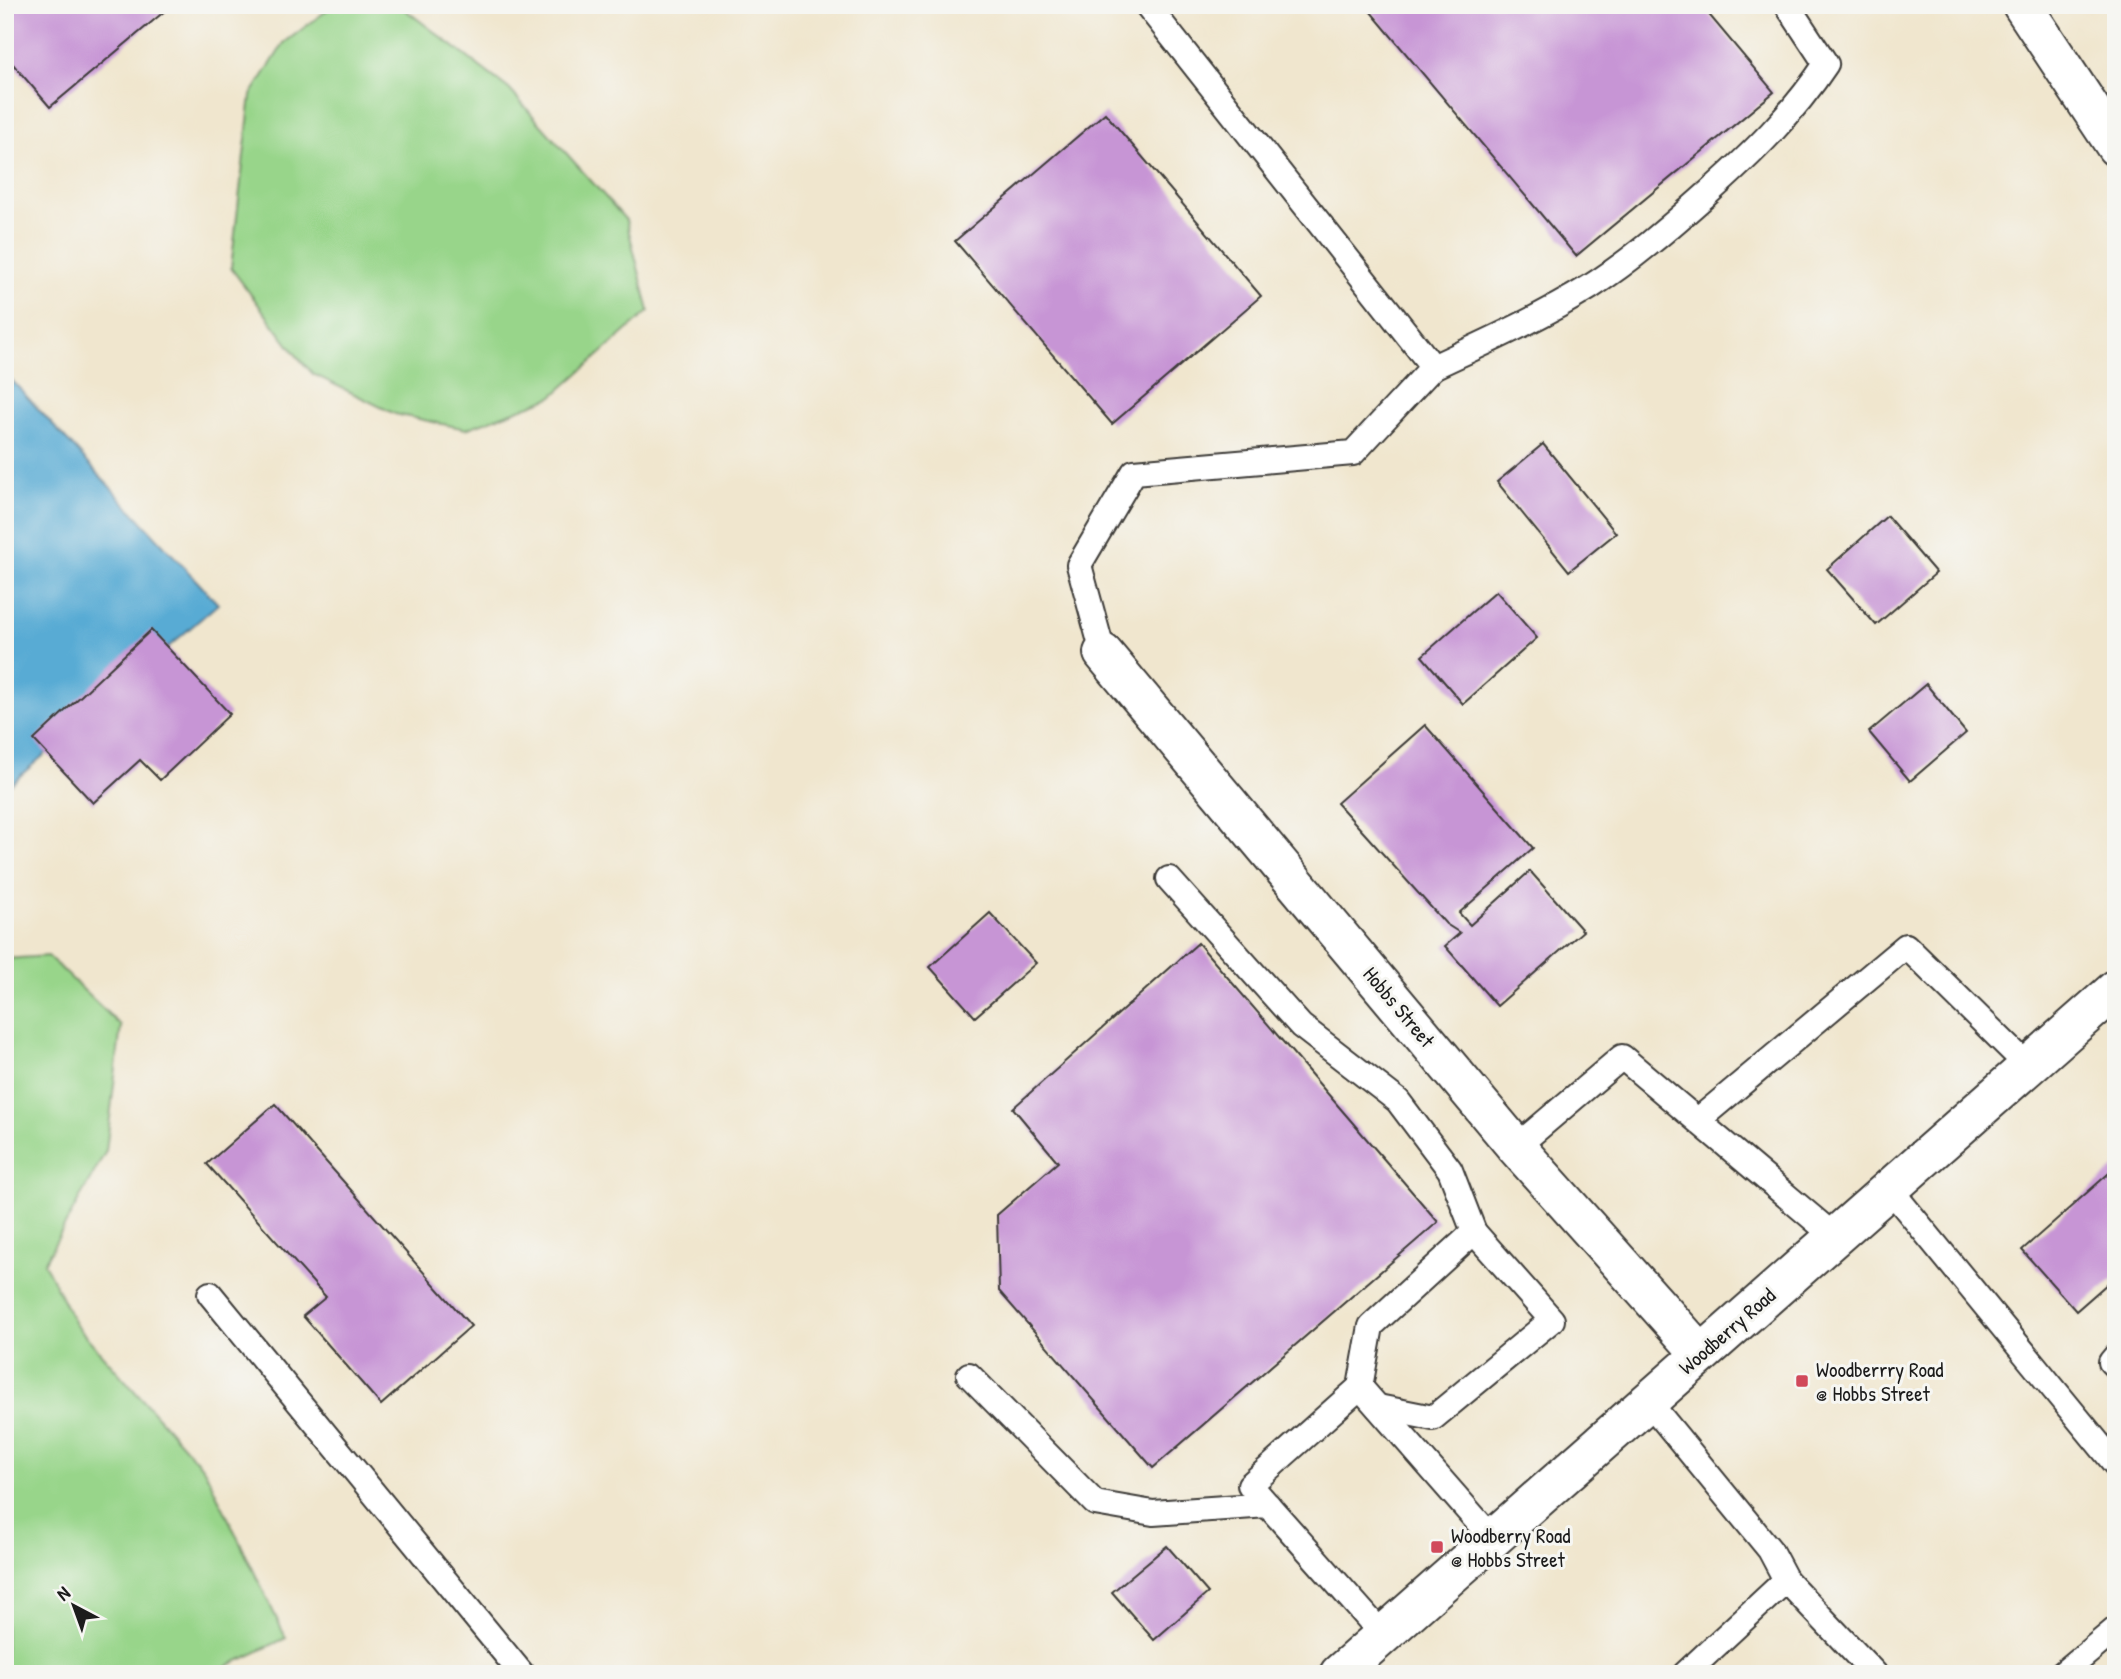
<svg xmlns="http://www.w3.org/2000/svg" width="2121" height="1679" viewBox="0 0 2121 1679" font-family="'Patrick Hand',sans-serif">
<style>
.green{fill:#98d58a;stroke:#5a7853;stroke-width:2}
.water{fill:#58abd4;stroke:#3a6478;stroke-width:2}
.building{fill:#c795d5}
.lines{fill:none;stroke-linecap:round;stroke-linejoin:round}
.lane-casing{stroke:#3c3a37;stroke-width:28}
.street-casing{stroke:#3c3a37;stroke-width:42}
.secondary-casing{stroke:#3c3a37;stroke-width:42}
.highway-casing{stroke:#3c3a37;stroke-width:42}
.lane{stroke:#fff;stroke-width:24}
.street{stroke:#fff;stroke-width:38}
.secondary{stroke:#fff;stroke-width:38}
.highway{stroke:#fff;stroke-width:38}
.poi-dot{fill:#d1495b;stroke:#f6f6f2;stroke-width:2.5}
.labels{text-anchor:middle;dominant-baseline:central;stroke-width:6;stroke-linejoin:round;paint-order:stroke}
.street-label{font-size:21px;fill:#1c1c1c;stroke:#f6f6f2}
.poi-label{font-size:21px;fill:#1c1c1c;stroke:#f6f6f2;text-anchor:start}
</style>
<rect width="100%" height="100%" fill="#f6f6f2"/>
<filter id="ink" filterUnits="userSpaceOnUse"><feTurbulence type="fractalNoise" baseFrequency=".0143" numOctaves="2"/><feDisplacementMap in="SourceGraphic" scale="14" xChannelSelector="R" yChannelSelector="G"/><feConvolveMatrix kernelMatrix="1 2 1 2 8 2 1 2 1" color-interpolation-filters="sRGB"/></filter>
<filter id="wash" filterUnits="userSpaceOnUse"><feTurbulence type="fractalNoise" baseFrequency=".00686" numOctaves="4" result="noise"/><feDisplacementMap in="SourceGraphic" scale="28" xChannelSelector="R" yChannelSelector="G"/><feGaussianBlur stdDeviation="1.57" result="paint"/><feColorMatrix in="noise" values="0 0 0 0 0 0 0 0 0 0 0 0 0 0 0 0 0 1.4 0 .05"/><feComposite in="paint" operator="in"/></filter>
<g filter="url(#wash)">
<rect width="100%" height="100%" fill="#f0e6ce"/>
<g class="green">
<path d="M334,5H399L509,89L626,220L649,311L552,397L466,429L395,414L313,374L297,356L231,268L251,95L284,43Z"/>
<path d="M48,956L121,1026L106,1151L44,1263L75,1324L205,1470L286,1638L211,1674H5V959Z"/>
</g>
<path class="water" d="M5,373L218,604L5,789Z"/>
<g id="blocks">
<g class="building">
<path d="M5,5H172L50,107L5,55Z"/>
<path d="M1365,5H1701L1774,92L1576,256Z"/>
<path d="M1105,113L1261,296L1112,424L955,241Z"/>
<path d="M1543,444L1616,533L1569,571L1497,482Z"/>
<path d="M1887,516L1936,573L1876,625L1827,569Z"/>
<path d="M1496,591L1537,638L1463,704L1422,656Z"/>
<path d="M151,630L230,714L160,780L140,760L93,803L34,740Z"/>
<path d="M1926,684L1966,733L1910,781L1869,732Z"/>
<path d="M1425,725L1533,848L1459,913L1470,925L1530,871L1583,931L1497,1006L1445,946L1460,933L1446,924L1337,803Z"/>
<path d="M990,913L1036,963L975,1017L930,967Z"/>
<path d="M1198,943L1438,1222L1153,1468L999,1291L997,1215L1058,1162L1013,1108Z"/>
<path d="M275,1104L471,1326L381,1405L303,1316L326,1297L207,1164Z"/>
<path d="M2116,1167V1276L2076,1311L2022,1250Z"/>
<path d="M1167,1546L1208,1593L1154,1640L1112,1592Z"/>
</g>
</g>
</g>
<g filter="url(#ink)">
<use href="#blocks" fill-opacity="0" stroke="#3c3a37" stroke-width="2"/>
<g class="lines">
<defs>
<g id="lane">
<path d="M1433,367C1486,342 1540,318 1590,287C1632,260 1670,227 1707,194C1752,154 1793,114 1826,64L1787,5"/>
<path d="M1103,653L1079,565L1134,472L1353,453L1433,367L1147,5"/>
<path d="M1169,879L1301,1026L1398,1101L1450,1170L1474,1232"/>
<path d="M1698,1120L1906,946L2028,1066"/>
<path d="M1516,1147L1622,1057L1834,1236"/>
<path d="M1889,1188L2116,1465"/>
<path d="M210,1294L522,1674"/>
<path d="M2116,1356L2111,1362L2116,1367"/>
<path d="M969,1375L1095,1503L1153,1513L1268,1505"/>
<path d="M1360,1387L1371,1326L1474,1232L1552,1320L1433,1418L1378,1407"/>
<path d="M1648,1401L1770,1550L1786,1580L1685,1674"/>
<path d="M1786,1580L1875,1674"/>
<path d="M1383,1635L1250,1485L1360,1387L1492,1538"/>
<path d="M2062,1674L2116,1629"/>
</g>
<path id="street" d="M1103,653L1516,1147L1701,1354"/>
<path id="secondary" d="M1339,1674L2116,989"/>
<path id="highway" d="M2022,5L2116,147"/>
</defs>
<use href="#lane" class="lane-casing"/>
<use href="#street" class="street-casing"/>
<use href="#secondary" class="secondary-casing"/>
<use href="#highway" class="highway-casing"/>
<use href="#lane" class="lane"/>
<use href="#street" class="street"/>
<use href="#secondary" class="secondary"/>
<use href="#highway" class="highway"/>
</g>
</g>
<g class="poi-dot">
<rect x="1795" y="1374" width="14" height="14" rx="3.5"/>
<rect x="1430" y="1540" width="14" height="14" rx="3.5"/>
</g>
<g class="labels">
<g class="street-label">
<text transform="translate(1399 1007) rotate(50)">Hobbs Street</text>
<text transform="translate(1727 1331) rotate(-41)">Woodberry Road</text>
</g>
<g class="poi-label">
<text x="1816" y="1369">Woodberrry Road<tspan x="1816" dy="24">@ Hobbs Street</tspan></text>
<text x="1451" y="1535">Woodberry Road<tspan x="1451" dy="24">@ Hobbs Street</tspan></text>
</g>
</g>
<rect width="2121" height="1679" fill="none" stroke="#f6f6f2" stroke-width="28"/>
<g transform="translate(74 1606) rotate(319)" stroke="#f6f6f2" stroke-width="5" paint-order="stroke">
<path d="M0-5L12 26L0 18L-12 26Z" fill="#1c1c1c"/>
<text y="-10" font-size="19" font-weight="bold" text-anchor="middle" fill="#1c1c1c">N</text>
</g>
</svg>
